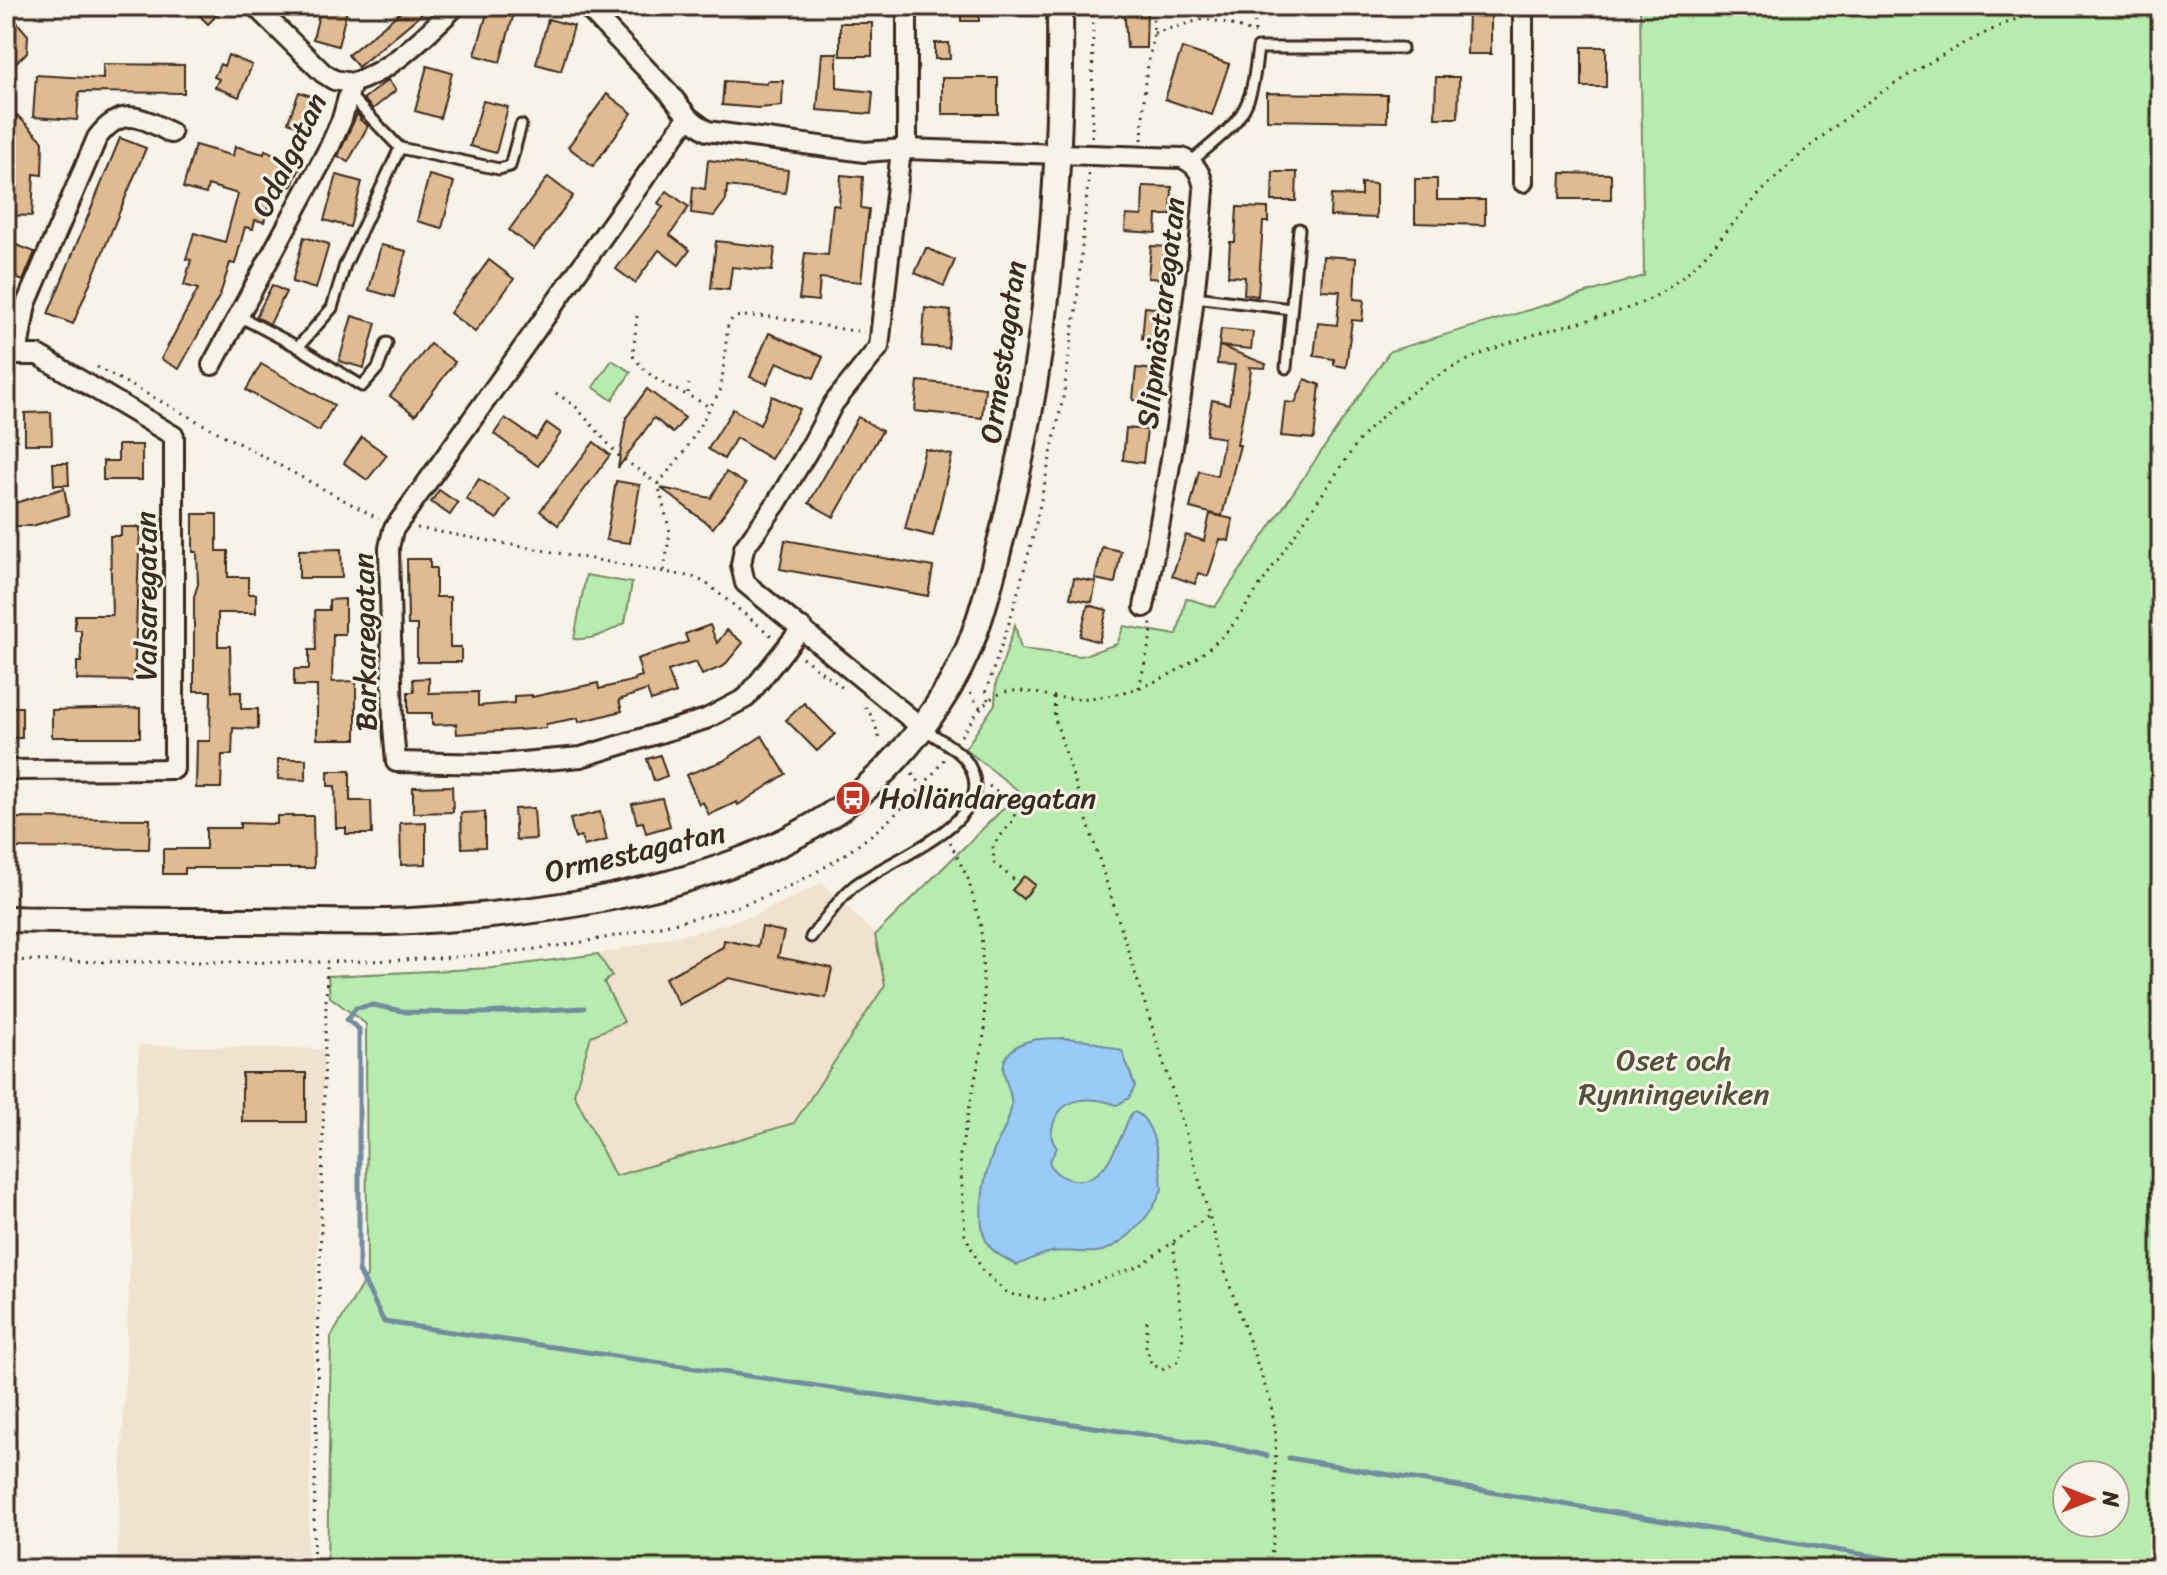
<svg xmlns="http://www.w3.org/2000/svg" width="2167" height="1575" viewBox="0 0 2167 1575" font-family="Sriracha,sans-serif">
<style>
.built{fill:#f0e2ce}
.green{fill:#b6ecae;stroke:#788b66;stroke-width:2;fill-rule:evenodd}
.water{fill:#98cbf5;stroke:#738b9f;stroke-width:2}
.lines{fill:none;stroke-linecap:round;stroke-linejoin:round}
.stream{stroke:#738b9f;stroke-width:5}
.building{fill:#e0bb91;stroke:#3b2a1e;stroke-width:2}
.service-casing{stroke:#3b2a1e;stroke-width:15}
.minor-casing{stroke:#3b2a1e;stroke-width:24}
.tertiary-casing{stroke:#3b2a1e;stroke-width:30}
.path{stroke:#3b2a1e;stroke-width:3;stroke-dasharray:2 6;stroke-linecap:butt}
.service{stroke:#f7f3e8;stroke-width:9}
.minor{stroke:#f7f3e8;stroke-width:18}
.tertiary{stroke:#f7f3e8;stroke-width:24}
.labels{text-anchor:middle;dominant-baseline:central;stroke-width:6;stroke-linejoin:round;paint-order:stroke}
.street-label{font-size:30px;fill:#3b2a1e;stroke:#f7f3e8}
.poi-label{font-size:30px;fill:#3b2a1e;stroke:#f7f3e8;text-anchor:start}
.park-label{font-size:30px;fill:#54513b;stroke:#f7f3e8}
</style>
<rect width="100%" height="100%" fill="#f7f3e8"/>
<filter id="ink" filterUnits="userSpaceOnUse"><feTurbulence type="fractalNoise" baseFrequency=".0125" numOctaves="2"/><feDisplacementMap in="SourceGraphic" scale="16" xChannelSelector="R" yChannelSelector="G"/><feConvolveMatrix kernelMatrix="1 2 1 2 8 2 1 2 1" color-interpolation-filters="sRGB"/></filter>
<g filter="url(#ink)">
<g class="built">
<path d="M823,883L875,935L885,985L794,1123L615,1176L574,1094L603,981L611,976L598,954L716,927L758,914Z"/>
<path d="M139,1045L324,1049L307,1569H117Z"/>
</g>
<g class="green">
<path d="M1640,6H2161V1569H327L331,1337L367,1276L366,1024L330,997L328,976L493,968L598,954L612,976L604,982L624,1022L591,1036L574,1094L615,1176L794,1123L885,985L875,935L1020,792L965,749L995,704L996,683L1015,625L1021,649L1081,656L1117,644L1124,626L1177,635L1186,598L1215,607L1390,351L1644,276ZM2067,1475H2115V1523H2067Z"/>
<path d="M612,360L631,372L612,400L593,387Z"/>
<path d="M586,575L632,583L625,623C608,632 594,641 574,639Z"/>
</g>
<path class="water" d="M1063,1038L1087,1040L1122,1051L1135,1086L1129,1098L1117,1105C1093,1097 1062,1094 1053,1125C1050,1135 1051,1140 1057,1148L1049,1162C1052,1170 1057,1175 1066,1178C1104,1192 1118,1142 1130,1116L1133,1112C1155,1116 1161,1169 1162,1189C1154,1212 1127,1244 1102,1251C1088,1255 1068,1249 1052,1252C1039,1254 1029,1261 1017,1265C1008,1260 998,1256 991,1248C972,1227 985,1171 995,1148C1001,1135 1009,1123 1011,1108C1015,1088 992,1070 1011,1051C1024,1037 1045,1039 1063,1038Z"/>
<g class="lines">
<g class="stream">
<path d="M584,1008L483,1013L407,1012L373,1005L356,1008L347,1020L359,1029V1271L384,1322L1229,1447L1267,1456"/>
<path d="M1289,1458L1949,1569"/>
</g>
</g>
<g class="building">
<path d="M204,6H226L208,24L197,13Z"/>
<path d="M321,6H348L338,46L313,39Z"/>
<path d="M408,6H431L358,67L348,55Z"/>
<rect x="961" y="6" width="18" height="15"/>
<path d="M1124,6H1147L1146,48H1127Z"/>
<path d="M1468,7H1491V54H1467Z"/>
<path d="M6,10L28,35L27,53L6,71Z"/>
<path d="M488,10L513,17L500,62L475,55Z"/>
<path d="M548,19L574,26L561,71L536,64Z"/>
<rect x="840" y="23" width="32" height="33"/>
<path d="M935,43H949L950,59H935Z"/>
<rect x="1582" y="47" width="24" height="40"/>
<path d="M1182,48L1229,64L1212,115L1165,99Z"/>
<path d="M822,53H837V88L873,92L871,114L817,110Z"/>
<path d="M228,55L252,65L239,97L215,87L219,79L214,77L220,64L224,66Z"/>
<path d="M103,64L184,65V93L79,92L77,120L33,117L36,75L103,79Z"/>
<path d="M427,66L452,73L440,118L415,111Z"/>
<path d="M1436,77H1459L1458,118H1435Z"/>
<rect x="942" y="78" width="56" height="36"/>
<path d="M388,80L396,90L373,109L363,99Z"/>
<path d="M724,81L767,84V81H783L782,106L758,108L722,105Z"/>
<path d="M299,92L314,97L303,128L288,122Z"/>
<path d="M1267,93L1387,95V122L1267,120Z"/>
<path d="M607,94L632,113L593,166L568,147Z"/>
<path d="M483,101L508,107L496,153L470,146Z"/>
<path d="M357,114L361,119L360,120L368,126L348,162L338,156Z"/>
<path d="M17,115L43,141L42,175L34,174L32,216L6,215V198H14V167H6V143H10V137H12Z"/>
<path d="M120,138L146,148L73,324L48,314Z"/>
<path d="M195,145L233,156L235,146L264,154L265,150L301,166L291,187L276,180L264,222L255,220L253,229L245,227L235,264L230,263L220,295L179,369L161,359L198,289L184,285L191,260L186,259L194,233L225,242L238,194L208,185L206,194L183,188Z"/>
<path d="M708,160L788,170L785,193L727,186L726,200L714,216L691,213L693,187L705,189Z"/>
<path d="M1273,172H1297L1296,201H1272Z"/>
<path d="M1561,173L1611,174V199H1560Z"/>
<path d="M337,175L362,182L350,227L324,220Z"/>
<path d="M429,175L454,182L442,228L417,221Z"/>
<path d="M841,175L863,177L861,208L869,209L861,282L820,278L818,301L799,299L805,253L828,255L833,205L839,206Z"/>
<path d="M548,177L573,196L534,249L509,230Z"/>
<path d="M1415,179H1437V200H1485V225L1415,223Z"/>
<path d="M1361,183L1376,184V218L1330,216L1331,195L1361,196Z"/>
<path d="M1143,186L1172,187L1171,215H1157L1156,233L1125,231L1126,215L1142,216Z"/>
<path d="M667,191L689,207L670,235L690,250L679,265L659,250L635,283L616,269L663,207L658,203Z"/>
<path d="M1237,207L1268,208V222H1263L1258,296L1244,294L1245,277L1228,276L1230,242H1235Z"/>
<path d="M304,237L329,244L316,289L292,282Z"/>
<path d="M6,241L35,252L23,281L6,274Z"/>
<path d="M716,241L775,248L772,271L732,267L729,290L711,288Z"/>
<path d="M381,245L406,251L394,297L369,290Z"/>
<path d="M1151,246L1170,247L1168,279L1148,278Z"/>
<path d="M926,248L955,260L944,286L915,273Z"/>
<path d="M1323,256L1356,258L1354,299L1364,300L1362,321L1352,320L1346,367L1334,365V359L1314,356L1318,323L1337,325L1340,291L1321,290Z"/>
<path d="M489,260L514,279L475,332L450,313Z"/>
<path d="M272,285L286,292L270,324L256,317Z"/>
<path d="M1145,307L1165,309L1162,341L1142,339Z"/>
<path d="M925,308L951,311L948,348L922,346Z"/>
<path d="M352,316L376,323L364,368L339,361Z"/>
<path d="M1221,329L1253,332L1251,349L1220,346L1266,364L1265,368L1249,367L1251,371L1237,445H1240L1222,516L1190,508L1199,471L1217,476L1224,438L1206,435L1212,400L1229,404L1235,365L1217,364Z"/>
<path d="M769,333L823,357L814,378L777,362L767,384L750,377Z"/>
<path d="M430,344L455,362L415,415L390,396Z"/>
<path d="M261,364L334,405L319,431L246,390Z"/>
<path d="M1136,368L1156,370L1153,402L1133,400Z"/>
<path d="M1305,379L1320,385L1314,439L1281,436L1285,402L1295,403Z"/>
<path d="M918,381L985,388L982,418L915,411Z"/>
<path d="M647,389L685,418L673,433L654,418L618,468L626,418Z"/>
<path d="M772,396L800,409L771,459L736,438L724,459L708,449L733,409L760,425Z"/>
<path d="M51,412L52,444H25V413Z"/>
<path d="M858,417L882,431L834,517L809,503Z"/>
<path d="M505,418L536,439L547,423L561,433L538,466L494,434Z"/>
<path d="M1126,428L1147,430L1143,463L1123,460Z"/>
<path d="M362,437L387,455L367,480L344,463Z"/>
<path d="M594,442L610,455L558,525L540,511Z"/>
<path d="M118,445H142V480H103V461H118Z"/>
<path d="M925,449L952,455L933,536L905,529Z"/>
<path d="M53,463H68L69,485H54Z"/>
<path d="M726,472L746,484L713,528L661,488L711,498Z"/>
<path d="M479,479L510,499L497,519L466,499Z"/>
<path d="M616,481L640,485L630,543L606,540Z"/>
<path d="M64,488L69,515L32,526H12V504Z"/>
<path d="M439,490L458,503L450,515L431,502Z"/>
<path d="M193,514H217V551H228V577H248V594H256V613H218V646H230L231,692H241V709H258V729L233,728L232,755H222L221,788H196L197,741H210L211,691H194V597L198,584L197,552H193Z"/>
<path d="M1210,514L1233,519L1229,541L1220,539L1208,576L1198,573L1195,584L1172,576L1186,535L1204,541Z"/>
<path d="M121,527H140L134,681L77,680V662H81V630H75V615H112L110,536H121Z"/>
<path d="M785,540L933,567L928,596L780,569Z"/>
<path d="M1102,547L1121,551L1115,583L1095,579Z"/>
<path d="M341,549L342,578H299V550Z"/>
<path d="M407,559H430V568H436V597H450V647H461V662H417V625H408Z"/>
<path d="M1074,578L1096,582L1092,602L1070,598Z"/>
<path d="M345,599V634H333L332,682L356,681V739H317V686H294V669H309V650H316L315,610H329V600Z"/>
<path d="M1088,605L1107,610L1099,642L1080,636Z"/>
<path d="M710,625L717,643L727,630L743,643L724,666L702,675L696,662L668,671L676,693L651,701L647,690L619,700L622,711L579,722L578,718L546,724V728L457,734L456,724L432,725V713H408V692H414L413,679L429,678V693L478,692V706L514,703V696L532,695V697L598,683L599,689L635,680V678L642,676L637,659L688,642L685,634Z"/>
<path d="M804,703L835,734L817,751L786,720Z"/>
<rect x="6" y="707" width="16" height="31"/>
<path d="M140,708V737H52V710Z"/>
<path d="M762,736L786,774L738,805L737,802L709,815L703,802L699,804L686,775L723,761Z"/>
<path d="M660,755L667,776L654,781L647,759Z"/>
<path d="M278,759H306V780L278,779Z"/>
<path d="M328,771H350V801H371L372,834H346V828H336L335,786H328Z"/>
<path d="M452,786L453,812L413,813V787Z"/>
<path d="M662,798L670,826L646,833L643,822L637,823L632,804Z"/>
<path d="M534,808L536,839L516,840L514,809Z"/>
<path d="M485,812V847L462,848L461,813Z"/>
<path d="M600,812L607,840L584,846L581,836L575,838L570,819Z"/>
<path d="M277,816H313L314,868H185V874H163V849H206V828H240V823L277,824Z"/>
<path d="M6,818L150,819L149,849L6,848Z"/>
<path d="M426,822V864L401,865L400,823Z"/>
<path d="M1024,876L1035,885L1023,899L1012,890Z"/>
<path d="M762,927L784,932L778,957L832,968L826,998L729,978L679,1005L665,978L723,947L724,940L758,947Z"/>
<rect x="242" y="1073" width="64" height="49"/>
</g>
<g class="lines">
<defs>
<g id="service">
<path d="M350,96L400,148L499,169L510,166L521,125"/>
<path d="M1191,162C1208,146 1233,130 1244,109C1254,91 1255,68 1258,48H1402"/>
<path d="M1195,297L1291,309"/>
<path d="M239,316L298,347L332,308L345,265L400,148"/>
<path d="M298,347L362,386L378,368L387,343"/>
<path d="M1286,368L1299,229"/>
<path d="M811,937C824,921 838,899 854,886C887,860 1012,818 964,758C954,746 937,738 924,729"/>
</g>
<g id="minor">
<path d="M255,6L323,73L334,80L352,83"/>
<path d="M586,6L670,94L688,117L707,131L865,152L904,149L1182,158C1197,165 1202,174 1204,190C1194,331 1171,469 1144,607"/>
<path d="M907,6V140L900,159L879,347L833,404L812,444L776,504L744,548L741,565L745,583L921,727"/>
<path d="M1523,6V182"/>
<path d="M688,117L393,530L389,548L393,726L396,762L498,764L581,757L706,719L746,698L802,628"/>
<path d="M6,355H38L174,436V769L6,770"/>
<path d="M17,355L26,304L97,138C121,106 140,116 171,133"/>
<path d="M212,365L330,146L342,119L352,83C394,70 425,35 456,6"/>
</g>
<path id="tertiary" d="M6,919C89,921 172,921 256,921C307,921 359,924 411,921C553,914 756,885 866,788C907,752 946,701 968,650C982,616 991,579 1000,543C1047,370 1062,185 1060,6"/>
</defs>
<use href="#service" class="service-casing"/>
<use href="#minor" class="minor-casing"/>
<use href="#tertiary" class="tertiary-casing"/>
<g class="path">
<path d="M1254,6L1255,34"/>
<path d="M1154,33L1203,19L1223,22L1255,33"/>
<path d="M1092,137L1093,6"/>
<path d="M1142,140L1145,81L1154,33L1152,6"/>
<path d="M637,316L633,356C656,388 680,388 711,408"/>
<path d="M97,367L379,519"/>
<path d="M556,393L576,407L619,456L658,484L670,532L664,571"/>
<path d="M688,393L689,384"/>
<path d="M658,484L685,451L721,389L728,324L734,317C776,312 822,328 864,332"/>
<path d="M417,528L693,577L706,583L773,637"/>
<path d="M802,657L844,689"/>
<path d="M1139,688L1152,631L1150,621"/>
<path d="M970,693L981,709"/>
<path d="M1054,697L1055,719L1186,1134L1226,1275L1270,1400L1276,1435L1274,1536L1269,1569"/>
<path d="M988,700L986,691L1011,617L1033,537L1063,398L1076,311L1089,172"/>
<path d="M865,707L873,718L881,743"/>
<path d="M961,736C971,722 982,702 997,695C1017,685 1043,696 1063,698C1127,703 1195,671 1236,621L1357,443C1406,383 1479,350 1553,329C1583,321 1617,314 1646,301C1697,276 1729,224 1769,184C1849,106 1944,46 2048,6"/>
<path d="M912,774L923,786"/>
<path d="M989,786L1011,802L1015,818L993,845L994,863L1018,883"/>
<path d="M950,842L968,879L981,927L985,1030L960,1155L965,1235L982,1270L1008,1294L1049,1300L1141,1265L1209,1216"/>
<path d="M6,940V960"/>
<path d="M6,960C80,962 155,962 229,962C369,963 507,961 643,930C686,920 730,911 771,894C839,866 902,818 945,758"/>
<path d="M1147,1321L1146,1346L1151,1363L1162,1370L1179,1361L1183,1336L1173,1241"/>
<path d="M313,1569L327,962"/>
</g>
<use href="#service" class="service"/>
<use href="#minor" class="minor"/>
<use href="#tertiary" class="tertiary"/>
</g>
</g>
<defs>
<symbol id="bus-disc" viewBox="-11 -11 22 22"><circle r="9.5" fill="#c8321e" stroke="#f7f3e8"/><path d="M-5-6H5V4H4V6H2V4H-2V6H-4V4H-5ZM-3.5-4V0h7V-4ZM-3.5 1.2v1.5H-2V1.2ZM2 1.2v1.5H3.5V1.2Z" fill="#fff"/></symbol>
</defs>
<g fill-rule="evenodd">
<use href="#bus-disc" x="833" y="778" width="40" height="40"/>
</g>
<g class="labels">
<g class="street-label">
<text transform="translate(289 155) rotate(-64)">Odalgatan</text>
<text transform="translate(1161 313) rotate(-83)">Slipmästaregatan</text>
<text transform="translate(1003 352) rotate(-82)">Ormestagatan</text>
<text transform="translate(146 596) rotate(-90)">Valsaregatan</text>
<text transform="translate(365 642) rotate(-91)">Barkaregatan</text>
<text transform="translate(635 852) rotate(-13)">Ormestagatan</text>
</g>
<g class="poi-label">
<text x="879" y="798">Holländaregatan</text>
</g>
<g class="park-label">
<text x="1674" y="1060">Oset och<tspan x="1674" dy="34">Rynningeviken</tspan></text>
</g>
</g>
<rect width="2167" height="1575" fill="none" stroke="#f7f3e8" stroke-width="32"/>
<rect x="16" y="16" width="2135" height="1543" fill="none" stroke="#3b2a1e" stroke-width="3" filter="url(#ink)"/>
<g transform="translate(2091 1499) rotate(90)"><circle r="38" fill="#f7f3e8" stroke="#aca397" stroke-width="2"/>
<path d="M0-6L14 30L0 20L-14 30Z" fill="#c8321e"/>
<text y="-12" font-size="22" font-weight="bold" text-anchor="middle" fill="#3b2a1e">N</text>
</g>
</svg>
